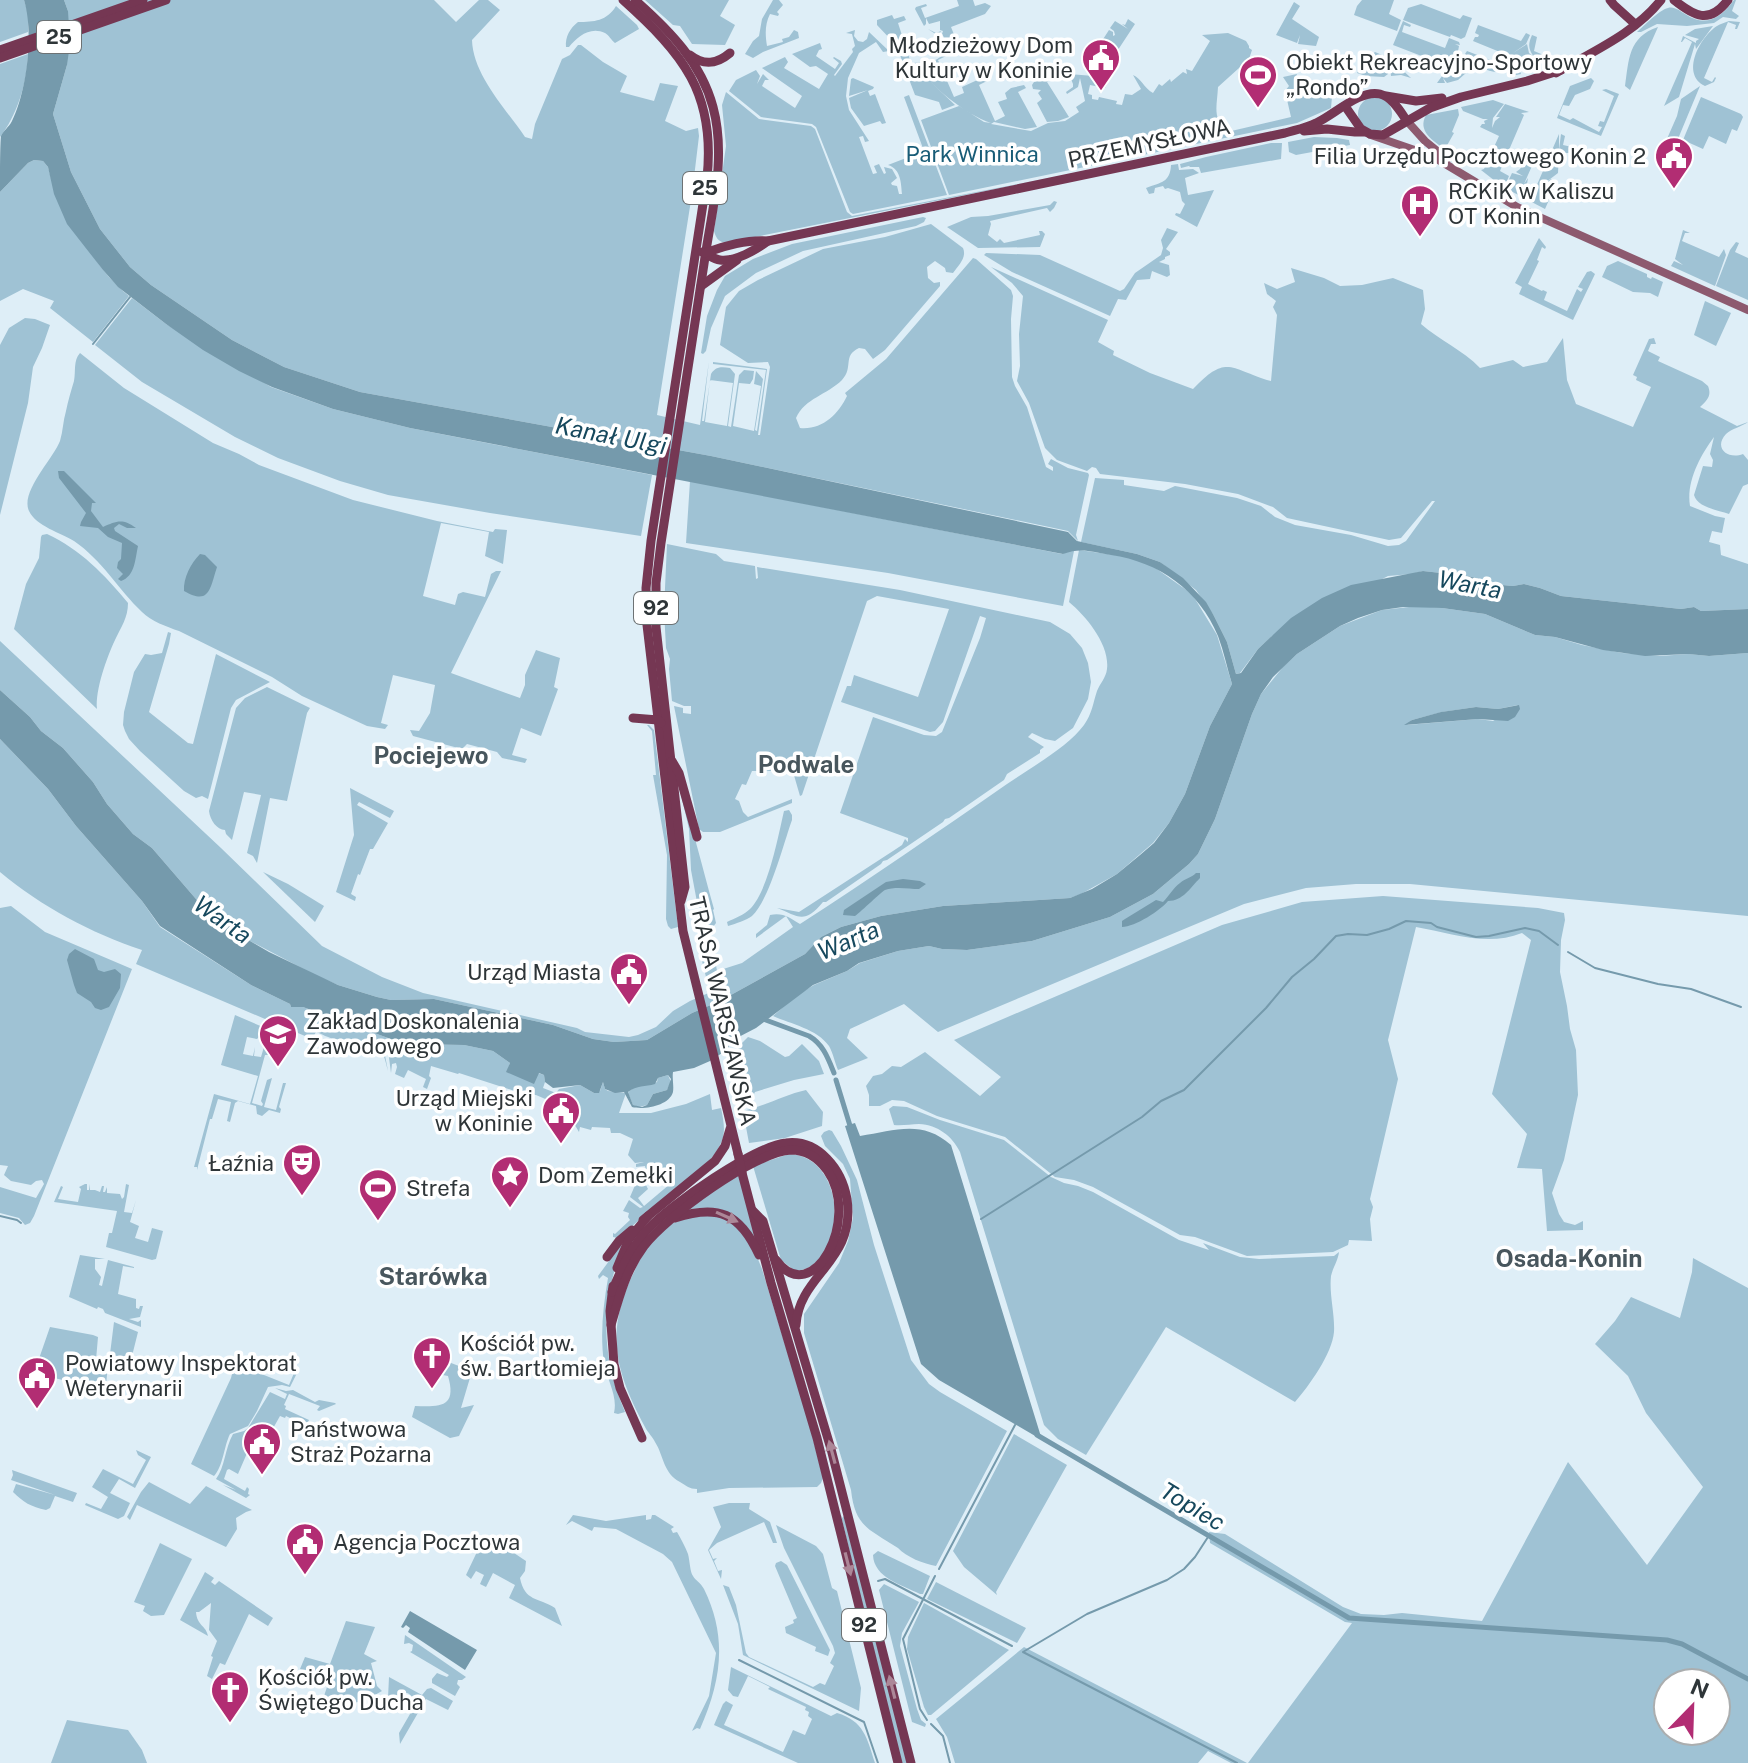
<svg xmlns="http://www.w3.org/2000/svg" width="1748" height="1763" viewBox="0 0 1748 1763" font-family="'Public Sans',sans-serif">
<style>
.green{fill:#9fc2d4;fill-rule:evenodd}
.water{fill:#759aac;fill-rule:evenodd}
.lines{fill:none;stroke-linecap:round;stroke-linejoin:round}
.stream{stroke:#759aac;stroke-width:2}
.canal{stroke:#759aac;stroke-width:5}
.secondary{stroke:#8d5a6f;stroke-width:8}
.primary{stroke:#753753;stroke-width:9}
.primary-bridge{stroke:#753753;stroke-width:9}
.oneway{fill:#ac8798}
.labels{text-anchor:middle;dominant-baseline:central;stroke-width:7;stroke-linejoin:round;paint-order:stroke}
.shield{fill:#fff;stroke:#6d7274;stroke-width:2}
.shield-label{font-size:20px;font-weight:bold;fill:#2e3538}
.poi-label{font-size:22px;fill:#2e3538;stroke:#fff;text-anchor:start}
.street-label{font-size:22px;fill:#2e3538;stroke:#fff}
.park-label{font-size:22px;fill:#185c77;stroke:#fff}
.water-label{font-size:24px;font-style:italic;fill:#16485d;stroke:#fff}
.neighbourhood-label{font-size:24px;font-weight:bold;fill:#48565d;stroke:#fff}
</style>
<rect width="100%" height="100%" fill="#deeef7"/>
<g class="green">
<path d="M0,0H24L28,13V32L0,42Z"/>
<path d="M64,0H434L456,22L479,0H488L500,10L472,40C473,75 506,109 525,137L532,139L535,124L562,59L570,55L578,45H581L603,62L627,76L620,92L654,101L660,83L678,86L665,121L686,131L698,128L699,136L692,194L657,415L700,425L709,361L702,421H704L711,374C716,366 722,367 730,368L735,374L728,426L731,427L739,375L744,370L754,371L753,379L750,384L739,383L733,426L754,431L761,386L754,384L756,371L763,379L755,430L757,431L766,370L713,364V362L767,369L758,435H760L770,367L768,362L748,363L720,345L726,307L739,291L758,280L823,249L885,237L931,224L963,248C967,257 959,265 953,273L946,272L945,268L935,261L927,267L928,278L934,283L940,282V286L885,350L873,359L865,349L859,348C842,356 854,367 842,380C827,395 805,398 796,418L800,428C822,430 838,415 847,396L845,393L886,359L973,258L976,259L1011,290L1013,296L1011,319L1012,377L1015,386L1027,407L1046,467L1053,471V467L1048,464L1051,459L1068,468L1088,473L1089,475L1076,535L1078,541L1068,531L711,456L360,392L284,367L232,340L151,285L130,267L100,229L71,172L53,114L67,65L68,11ZM710,380L733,383L727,426L705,422Z"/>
<path d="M645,0H729L720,16L735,25L725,45L692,44L680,26L673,25Z"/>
<path d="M773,0H779L783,5L777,12L779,14L778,16L770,14C765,24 765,34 767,46L783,42L782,39L789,37L794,30L798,32L799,38L763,52L753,58L745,54L753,41L759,36L762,19Z"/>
<path d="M957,0H973L975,6L985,3L991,6L985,14L951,27L957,42L954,46L943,39L944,37L942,35L940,37L928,29L936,33L941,31L940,33L942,34L943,31L940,30V21L929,24L926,18V24L924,26L915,9L916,7L926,4L927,6L921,8L925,18L959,6Z"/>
<path d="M1362,0H1394L1389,14L1401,20L1397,31L1354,15L1357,6Z"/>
<path d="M1734,0H1736L1732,11L1739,16L1736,19L1723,17L1714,23L1687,26L1657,24L1641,32H1637C1644,26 1659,10 1668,8C1674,6 1680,11 1685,14C1706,28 1721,18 1734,0Z"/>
<path d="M1294,2L1300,6L1292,19L1319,37L1316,46L1298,44L1300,35L1297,43L1276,35Z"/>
<path d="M1421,4L1460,19L1463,15L1472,18L1465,37L1461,39L1451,35L1450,37L1403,20L1408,8Z"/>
<path d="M616,6L637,25L639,29L615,43C611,40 609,35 605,33C590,26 577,37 569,47H566C565,37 570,28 578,22C594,22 607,21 616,6Z"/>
<path d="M892,15L894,19L904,16L906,20L898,23L910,60L903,63L896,45L877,25V20Z"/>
<path d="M1128,19L1135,24L1112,59L1096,50L1109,30L1113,32V36L1115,35L1114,31L1110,28L1115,21L1128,29L1122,24L1125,25Z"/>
<path d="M1403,21L1411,25L1410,27L1404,25L1402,32L1445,48L1449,38L1459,42L1460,45L1455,44L1459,46L1456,62L1449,60L1446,72L1458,76L1463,64L1467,66L1466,73L1458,80L1447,83L1443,78L1445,83H1437L1442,76L1439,67L1441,56L1438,62L1432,60L1393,45Z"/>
<path d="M1729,21L1740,22L1737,29H1735L1736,25L1728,22L1704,78L1712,82L1715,77L1716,78L1714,82L1705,86C1680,74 1700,37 1717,26C1720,24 1726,22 1729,21Z"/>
<path d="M1478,25L1521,41L1526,33L1530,35L1526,44L1513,53L1527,44L1529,53L1534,57C1528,49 1528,44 1532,35L1537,37L1534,51L1546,56L1545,58L1536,57L1521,64L1519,63L1513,70L1519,67L1521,74L1511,76L1510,71C1486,75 1482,67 1465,54L1467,51L1511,68L1517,59L1473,41L1475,37H1478L1479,35L1475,33Z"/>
<path d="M1713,26L1696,49L1695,44L1679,97L1664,106L1692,42L1685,38L1682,42H1681L1683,36L1696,43V41L1699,39L1685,35L1695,29Z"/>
<path d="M1658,27L1630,90L1625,86C1629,60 1628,37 1658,27Z"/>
<path d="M855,30L854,36L858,41L863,42L867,39L869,32L889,51L883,52L876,42L859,53L848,78L846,96L849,110L869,141L865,142L863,136L859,137L873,174L877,173L874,166L879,164L884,174L886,173L884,167L892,169L897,178L891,183L892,185L897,186L899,194H902C901,183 901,169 888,165L924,151L904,97L909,95L947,195L853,214L850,212L816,127L812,124L761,117L729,91L736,80L756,70L760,76L757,84L763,74L769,80H765L762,86L795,108L802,96L762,68L785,57L788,62L784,68L819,89L828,74L816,66L810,67L792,54L820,43L822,49L819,50L816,56L835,69L839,63L833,58L834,57L841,61L842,64L834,75L835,76L853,52L852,49L855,46L852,34L846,33Z"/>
<path d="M1228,33L1246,41L1249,46V48L1252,50L1249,59L1218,87C1217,107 1212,117 1227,132L1291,117L1285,91L1289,86L1283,77L1297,74L1295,80L1298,81L1300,76L1304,77L1310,91L1312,89V80L1332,97L1331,108L1297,123L949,195L921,120L959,106L984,122L991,123C966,115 928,84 914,63L921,62L929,67L931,63L945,54L946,56L938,60L954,97L964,93L962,87L984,77L987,81L979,85L995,121L1005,116L998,102L1007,99L1005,93L1011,88L1024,85L1026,88L1018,92L1037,127L1025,129L994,122L991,124L1031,131L1048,123L1065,121L1079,112L1076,107L1085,101L1080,78L1078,87L1067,94L1066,92L1073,87V84L1069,74L1106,77L1108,83L1105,88L1090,85L1088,94L1092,95V99L1098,100L1099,97L1117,101L1116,104L1122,105L1125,94L1132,95L1141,89L1133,75C1141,78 1144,88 1153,93L1159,84L1162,86L1170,79L1171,82L1183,72L1187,74L1186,69L1192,71L1210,41L1202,35Z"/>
<path d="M1375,52L1387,57L1389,62L1396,64L1411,78L1401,75L1391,76L1390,67L1388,74L1384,77L1366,76L1357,73L1369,57Z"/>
<path d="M28,54C27,83 17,115 0,137V64Z"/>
<path d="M912,63L914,73V66L955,105L942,110L939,102L915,95L904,66Z"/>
<path d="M1053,76L1047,82L1069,117L1058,121L1047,122L1037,103L1042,99L1038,93L1041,90L1033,89L1032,85L1034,82Z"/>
<path d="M853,78L874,87L873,89L868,91L870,96L875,94L886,123L882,124L880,121L864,126L851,108L849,98L868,90L849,96L851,79Z"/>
<path d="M1591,78L1594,81L1590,89L1575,95L1569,106L1563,105L1559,115L1570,120L1573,118L1599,132L1602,127L1598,126L1600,121L1604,122L1614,96L1602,90L1606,89L1619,94L1601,136L1557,118L1570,86Z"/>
<path d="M1700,86L1670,158L1677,162L1676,165L1659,157L1677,116L1681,99Z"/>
<path d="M726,92L759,119L811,126L815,129L847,212L852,216L1065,175L725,243C718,241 716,238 714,231L726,146L722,105Z"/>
<path d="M1701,97L1741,114L1743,117L1737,131L1732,129L1726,144L1709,136L1703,149L1683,140Z"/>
<circle cx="1375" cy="114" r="17"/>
<path d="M1493,100L1504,104L1493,118L1492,128L1495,121L1500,117H1496L1505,104L1529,112L1521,113L1524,115L1500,171L1509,176L1504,188L1481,170L1484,169L1499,136L1480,127L1482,124H1485L1484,121L1488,119H1483L1463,111L1461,107Z"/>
<path d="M1458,109L1459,115L1452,132L1454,133L1445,149C1433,141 1417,131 1426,115Z"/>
<path d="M1559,134V150L1561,134L1565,136L1563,145L1572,147L1569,153H1559L1558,173L1541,186L1551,179L1556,184L1545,209L1505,188L1512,173L1523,176L1516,172L1520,169L1526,158L1535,159L1524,184L1528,178L1527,184L1536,187Z"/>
<path d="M1314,137L1337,138L1349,140L1350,145L1296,155L1289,152L1288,142Z"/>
<path d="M1271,143H1282L1281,159L1201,173L1199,167H1190L1189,166L1181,168L1180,164L1206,157Z"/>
<path d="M34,160L43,161L48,167L51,178C73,220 91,266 129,296L93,342L50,308L54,301L23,289L0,301V192L28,163Z"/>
<path d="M1178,164L1179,170L1193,169L1199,173L1185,178L1188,195L1214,190L1197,227L1175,215L1176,213L1180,214L1185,204L1182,201L1180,192L1168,188L1165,189L1163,186L1155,188L1154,193L1149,194L1146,188C1161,182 1170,183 1171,165Z"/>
<path d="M1054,201L1057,202L1054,208L1050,212L1047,208L990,221L991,224L988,235L997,242L1000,239L1004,243L1040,235L1039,231H1042L1045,234L1040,247L978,248L947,227L971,217L988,216L1050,205Z"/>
<path d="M923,217L926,218L924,222L916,226L803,251L756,273L725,296L711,328L706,351L703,354L701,353L707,316L717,290L725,276L753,259L792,244Z"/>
<path d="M1167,228L1178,232L1166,249L1170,252V255L1165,257V259L1159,262L1169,265L1170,275L1167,277L1152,271L1150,279L1137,280L1126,300L1118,299L1110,316L1012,272L984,255L986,253L1040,255L1120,291L1124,289L1135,273L1161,255L1163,248L1161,240Z"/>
<path d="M1683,230L1690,233H1685L1682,241L1719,257L1724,249L1726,255L1715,286L1671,266L1674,261L1683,265L1675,259Z"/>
<path d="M1539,238L1546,247L1545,249L1542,247L1537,260L1539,261L1528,284L1542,291L1543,290L1547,292L1544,300L1567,311L1577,289L1581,292L1583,289L1578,287L1587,272L1591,271L1595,274L1573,320L1519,294L1522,287L1515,283Z"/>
<path d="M1736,242L1739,243L1735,252L1748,258V300L1716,286L1730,250Z"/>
<path d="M1618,261L1647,274V277L1651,279L1652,277L1663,282L1658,297L1650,293L1633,292L1602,277L1607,266Z"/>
<path d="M991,267L1108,320L1098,342L1114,351L1113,355L1150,373L1193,389C1227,353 1230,369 1271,381L1277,315L1273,307L1276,301L1267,294L1264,283L1277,289L1295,282L1291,268L1324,278L1340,286L1362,285L1393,278L1423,290L1425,309L1421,324C1439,340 1463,350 1480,368L1513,360L1523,367L1547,362L1563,338L1567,380L1576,404L1633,427L1651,387L1636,380L1637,377L1633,375L1649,339L1654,338L1656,344H1651L1648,351L1660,357L1658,361L1702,381L1708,386C1712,396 1707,400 1700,407L1737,426L1748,422C1743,426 1731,429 1726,434C1713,448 1728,460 1743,454L1748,460V484L1743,486L1729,514C1717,510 1697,507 1694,495L1703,466L1712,467L1713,460L1710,454L1714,437C1700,456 1686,482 1690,506L1715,516L1725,518L1722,533L1712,531L1709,542L1720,545L1721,555L1748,564V609L1701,611L1694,607L1681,609L1561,596L1540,588L1524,584L1513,586L1502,585L1468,576L1423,571L1412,574L1388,576L1272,636L1258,649L1240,673L1236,674L1227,642L1214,616L1196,590L1160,562L1137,554L1081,542L1095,478L1124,480V485L1164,491L1175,486L1237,498L1261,506L1275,517L1295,525L1351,535L1388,546L1399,545L1406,541L1435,501H1432L1401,538L1389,540L1287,518L1273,507L1238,494L1185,484L1100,474L1096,468L1092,467L1087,471L1057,460L1045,448L1029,403L1017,381L1020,366L1019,334L1023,296L1012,283Z"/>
<path d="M132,298L166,324L271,387L333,409L410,428L652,475L641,536L490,513L388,495L340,481L278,458L235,437L142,382L95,345Z"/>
<path d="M1705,301L1731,313L1716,346L1694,335Z"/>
<path d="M25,318L35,319L50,325L42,348L33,367L28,403L0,515V345L9,328Z"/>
<path d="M80,353L124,388L213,443L239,454L259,465L353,500L437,521L493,532L495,529L507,530L503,564L485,556L489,532L441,523L423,596L455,605L458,594L463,592L485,597L491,574L496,571H501L451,673L520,698L525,685V675L536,650L560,658L554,687L558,689L541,736L521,728L512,755L527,759L525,763L502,758L497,752L467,744L462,749L413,736L410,730L419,731L430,713L435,685L393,675L381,723L388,725L385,729L367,726L302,696L272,677L179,631C167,627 151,621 142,612C118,589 102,560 74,541C61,533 36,526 29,511C20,492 53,459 60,441C63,431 63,421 66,411C68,401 71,391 74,381C76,371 73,361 80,353Z"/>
<path d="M690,481L1062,554L1076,548L1074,551L1063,606L888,573L686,543Z"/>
<path d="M47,534C81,550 104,574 128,603C128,618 121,627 115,640C107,657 95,690 97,709L14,629L26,584L39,558L41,537L42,535Z"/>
<path d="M667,544L716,554L724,561L755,566L756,579L758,578L757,567L900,590L1050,622L1070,634L1082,648L1088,663L1091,682L1088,699L1073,728L1055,741L1045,739L1032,733L1028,737L1044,747L1040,750V753L1007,774L1004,780L949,818L945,819L943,822L887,860L883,861L881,864L826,902H823C804,925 798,916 777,908L799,912L893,851L902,845L905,839L908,842V838L840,813L873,717L924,735L936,736L942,732L980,638L986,618L980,616L943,722L935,731L930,732L841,702L847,686H851L854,675L918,697L949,609L877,596L867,601L802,795L800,796L791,765L773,771H752L746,785L742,784L735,799L739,801L743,812L748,817L792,799V803L720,832H703L699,829L674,706L683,708V713L691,714V706H684L672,701L669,669L670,659L666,648L664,610Z"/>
<path d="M1079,550L1129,557L1154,567L1192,594L1217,635L1232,684L1210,726L1185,794L1169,823L1153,843L1117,874L1081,894L1070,898L943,906L881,916L841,927L821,937L805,954L720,1001L692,1013L647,1040L614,1042L593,1039L553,1025L434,999L391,1000L377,997L338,985L317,976L250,941L202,906L152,848L133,834L107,804L93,782L63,748L41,731L30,717L0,690V641L221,848L322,946L382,977L423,993L577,1028L585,1032L629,1037L638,1035L656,1027L673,1011L690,1001L720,988L717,971L706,977L699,949L705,946L697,941H712L717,971L742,963L793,927L786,916L756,938V934L767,925L770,915C783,912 790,918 800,924C870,879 939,831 1007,784C1030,768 1068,747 1084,725C1092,714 1093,703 1097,691C1100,683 1106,678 1107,669C1110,645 1086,616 1069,602Z"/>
<path d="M1418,606L1442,608L1485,614L1535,635L1555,637L1582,645L1622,653L1660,656L1688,654L1709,656L1748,653V916L1410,884H1356L1306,888L1244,904L938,1032L904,1004L850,1029L847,1038L868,1058L838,1070C835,1063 833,1053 829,1046C817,1029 791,1024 773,1016L797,995L814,985L847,971L860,963L898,951L929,946L942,949L967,950L1032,941L1110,917L1153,894L1189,864L1198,854L1215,819L1252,714L1261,694L1283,667L1297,654L1340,626L1382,610ZM1518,705L1493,721L1478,719L1407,725L1412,720L1442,712L1476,707L1498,709Z"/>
<path d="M168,632L171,633L169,644L149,712L188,743L193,744L216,654L270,682L236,700L231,708L208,799L202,796L196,798L184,791L140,751L129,739L125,731L123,725L124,712L134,672L145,654L151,655L162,653Z"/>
<path d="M267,687L310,708L307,713L287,801L270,798L257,863L253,856L247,853L261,795L244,792L232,840L226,834L225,830C217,830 210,820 209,811L236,708L245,698Z"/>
<path d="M647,725H649L654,730L678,927L671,929L668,926L666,919L667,855L653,775H656L652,731Z"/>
<path d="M0,739L48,789L76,826L142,901L160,927L251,985L290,1004L291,1007H303L399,1042L406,1044L464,1045L493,1051L510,1063L507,1072L538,1073L544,1075L545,1082L543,1088L556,1093L559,1089L580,1085L594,1093L600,1091L603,1082L605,1089L608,1091L626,1093L619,1113H651L686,1104L710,1094L712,1110L721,1108C726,1132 726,1140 710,1160L618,1238L613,1237V1233L615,1234L630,1220L628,1217L629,1213L623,1211L629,1200L640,1208L643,1207L630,1197L636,1183L634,1180L638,1176L642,1177L648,1189L638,1198L644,1206L670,1184L669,1182L673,1178L670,1175L666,1179L665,1175L648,1179L645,1166L636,1167V1164L644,1162L635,1163L628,1155L633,1139L620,1133H611L610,1128L592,1127L591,1130L580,1127L579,1132L573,1122L550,1109V1101L536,1095H527L459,1073L458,1074L431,1066L429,1076L431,1078L427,1089L423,1087L426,1079L408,1070L404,1078L395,1074L397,1067L396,1063L392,1064L391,1073L388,1050H384L388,1071C386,1064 385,1056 381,1052C371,1044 346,1041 335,1039C328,1038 322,1034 316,1032L312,1039L136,964L142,950C91,933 42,907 0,872Z"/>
<path d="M678,782C692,824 702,866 714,909L713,910L716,923C712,930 704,931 697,932L701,922V914L697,902L691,870L689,829Z"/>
<path d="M350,788L394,811L390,818L359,802L357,805L388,823L373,849H370L360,875L358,874L351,894L356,897L355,901L336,892L354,835Z"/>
<path d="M789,810L792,815V820C784,842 769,901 752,916C745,921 737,923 728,926L727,922C735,918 744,915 750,909C768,891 778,837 784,811Z"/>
<path d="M263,872L288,884L324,906L315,922Z"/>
<path d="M1383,896L1538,908L1564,913L1565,920L1561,940L1560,972L1567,1006L1570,1029L1576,1050L1578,1095L1564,1160L1552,1193L1559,1214L1564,1222L1575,1225L1583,1221V1230L1547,1231L1542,1169L1517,1168L1527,1134L1492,1094L1531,940L1522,933C1487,947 1450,933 1416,927L1388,1040L1398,1079L1370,1199L1373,1207L1370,1219L1372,1241L1349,1240L1348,1245L1333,1252L1247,1256L1195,1237L1180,1235L1093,1187L1074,1180L1055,1177L1005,1137L937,1116L904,1101L892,1100L880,1106H869V1095L866,1086L873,1076L882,1074L892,1066L901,1067L925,1052L980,1096L1001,1077L954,1040L1222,925L1302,902Z"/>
<path d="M11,906L45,932L132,969L34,1216L30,1223L25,1225L19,1218L0,1213V1187L36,1198L44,1184L42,1180L36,1181L31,1185L11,1181L4,1175L8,1166L0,1165V908Z"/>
<path d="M235,1015L265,1028V1030L261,1029L259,1030L261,1035L257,1039L247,1037L243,1054L253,1056L255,1047L254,1056L261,1057L269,1030L293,1041L291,1043L272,1035L269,1045L272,1048L269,1055H265L252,1103L262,1106L263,1104L261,1101L267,1080L272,1078L264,1107L276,1110L283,1083H286L279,1107L281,1109L280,1113L269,1110L262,1116L257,1114L256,1106L238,1101L235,1103L230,1122L227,1121L231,1102L218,1099L212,1119H210L197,1170V1167H194L214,1094L250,1104L258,1076L221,1065Z"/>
<path d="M748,1037L760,1041L785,1057L789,1056L802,1044L819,1061L824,1074L794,1080L755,1092L754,1094L745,1085L733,1078L731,1063L740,1045Z"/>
<path d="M668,1075L671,1082L667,1090L653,1094L647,1105L639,1107L633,1105L628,1093C635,1083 647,1087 657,1082L658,1078Z"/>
<path d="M806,1090L823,1112L822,1126L785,1138L749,1143L743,1111C765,1106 784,1095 806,1090Z"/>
<path d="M893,1106L907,1107L940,1120L1004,1140L1051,1177L1064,1183L1078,1186L1093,1192L1179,1240L1209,1250L1203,1243L1240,1257L1259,1259L1334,1256L1339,1252C1338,1261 1333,1267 1331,1276C1329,1294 1335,1314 1334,1332C1332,1354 1309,1386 1295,1402L1166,1327L1086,1455L1058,1439L1044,1425L960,1152C952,1136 938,1125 919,1124C911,1124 902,1126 894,1125L889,1109Z"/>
<path d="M829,1130L832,1131L841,1146L857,1180L874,1245L911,1360L929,1384L940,1392L1007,1431L936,1566C924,1564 906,1557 898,1548C869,1529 855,1527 851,1490L804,1333V1314L839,1263L848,1241L853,1218L850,1179L843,1164L825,1146L821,1136L824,1132Z"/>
<path d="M789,1154C849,1156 849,1267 795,1271L781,1260L753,1166Z"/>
<path d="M738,1173L758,1244L737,1218L682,1212Z"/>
<path d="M85,1184H87V1190H89L90,1184V1190H95L100,1192L102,1186H104L103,1192H105L107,1187V1193L120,1194L122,1199L124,1197L126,1184L129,1185L124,1212L132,1213L136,1200L130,1222L139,1226L135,1238L148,1242L152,1228L163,1231L156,1259L152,1260L106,1247L109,1233H112L117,1211L54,1202L61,1186L63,1187L58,1199L78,1202L81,1189L79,1187Z"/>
<path d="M709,1213L736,1223L755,1252L762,1269L809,1423L823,1478L821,1483L817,1487L729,1488L697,1493V1489C689,1489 687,1486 680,1482C663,1473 664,1456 655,1442C653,1437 648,1433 645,1427C615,1371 604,1331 635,1270C642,1254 656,1231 673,1223C684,1218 697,1216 709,1213Z"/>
<path d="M623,1242C602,1304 599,1351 625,1412L618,1414L614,1413C618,1396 607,1380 604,1363C600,1334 603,1307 608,1278L603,1275L599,1279L598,1276Z"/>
<path d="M80,1255L105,1259H95V1269L101,1277L99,1285L102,1286L108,1260L134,1267V1268L123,1266L118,1294L136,1299V1308L139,1309L140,1306H143L140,1317L129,1319L138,1322L141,1320V1327L105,1313L103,1309L98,1307L97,1309L69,1297Z"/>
<path d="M1693,1258L1748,1288V1763H1248L1352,1623L1345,1622L1210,1543L1209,1532L1225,1534L1343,1607L1361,1614L1384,1615L1402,1613L1482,1621L1568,1462L1647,1565L1703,1487L1646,1413L1628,1376L1595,1344L1615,1321L1631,1297L1680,1318L1692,1272ZM1668,1683H1716V1731H1668Z"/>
<path d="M114,1322L138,1332L131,1360L110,1354Z"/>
<path d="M50,1327L93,1335L98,1337L96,1360L108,1363L106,1386L99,1384L95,1388L34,1373Z"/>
<path d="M438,1358L472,1371L461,1408L474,1405L459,1436L450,1438L412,1417L415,1406C441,1407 457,1407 448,1376L432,1373L433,1370L437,1371L434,1368Z"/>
<path d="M238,1362L255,1365L254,1371L289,1385L294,1373L291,1371L294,1370L297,1373L290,1387L282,1385L268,1387L257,1411L248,1426L230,1434C224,1446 223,1467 214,1476L191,1464L231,1378L234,1366Z"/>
<path d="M275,1388L286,1391L293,1390L315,1402L319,1400L335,1403L336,1404L319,1411L317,1410L320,1406L289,1394L284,1405L286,1406L285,1409L309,1420L305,1428L292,1421V1419L286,1416L285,1418L280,1416L262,1448L251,1444L238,1474L229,1469L227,1470L224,1479L245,1491L247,1487L249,1489L248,1494L250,1495L246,1498L223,1485L236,1490L216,1479C225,1467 225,1448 233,1434L244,1431L248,1428L270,1392L285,1399L287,1394Z"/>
<path d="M1014,1434L1067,1465L996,1592L997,1595L964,1567L953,1551Z"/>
<path d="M136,1450L151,1457L135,1488L119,1479L110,1493L130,1503L124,1516L118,1519L85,1505L86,1503L101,1509L108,1497L92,1487L103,1469L133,1484L146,1460L138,1455Z"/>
<path d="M12,1470L77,1493L73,1502L55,1496L50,1508L46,1510C31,1507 23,1502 13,1492L16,1484L55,1495L11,1480L13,1475Z"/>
<path d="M149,1482L190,1504L206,1486L252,1510L246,1512L236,1518L237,1529L226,1547L137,1505L130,1520L127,1517L141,1492Z"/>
<path d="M729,1503H750L749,1509L770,1522L777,1543H773L764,1522L717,1543L709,1550L713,1559L717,1558L714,1561L718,1571L722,1570L721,1579L708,1550L721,1527L713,1507Z"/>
<path d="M840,1512L842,1518L844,1516L908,1763H901Z"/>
<path d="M573,1515L606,1521L646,1515V1520L651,1519L652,1515H655L674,1527L671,1529L673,1533L677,1532C681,1539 685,1546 688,1554C690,1562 690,1572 693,1576C695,1580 701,1583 704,1589C728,1638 721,1681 700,1729L697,1728L692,1731L709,1696L716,1653L672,1562L663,1554L616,1529L594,1527L592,1531L572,1521L566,1525Z"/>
<path d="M776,1525L816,1546L823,1554L832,1588L837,1591L861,1688L859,1711L743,1655L738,1624L723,1585L729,1587L736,1605L746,1653L749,1657L813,1687L820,1683L825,1685L834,1666L830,1663L835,1653L833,1646L784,1548Z"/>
<path d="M485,1535L499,1544V1549L503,1551L508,1549L526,1561L525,1571L520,1578C525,1602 538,1597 555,1608L562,1626L509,1598L515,1585L493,1573L486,1587L480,1584L484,1575L476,1571L471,1579L466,1575Z"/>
<path d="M160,1543L192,1559L164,1615L151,1616L143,1611L145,1606L134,1602Z"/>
<path d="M878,1551L930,1576L923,1594H920C902,1585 874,1578 873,1555Z"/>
<path d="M781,1561L787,1565L830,1650L828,1656L815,1651L816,1647L786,1633L785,1627L794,1623L793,1620L797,1618L775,1566L776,1563Z"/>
<path d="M205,1572L214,1578L211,1582L215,1585L219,1581L273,1618L268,1626L249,1614L225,1665L220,1663L212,1679L207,1676L213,1657L211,1656L217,1641L209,1630L211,1603L199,1612H196C197,1626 206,1625 208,1636L180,1620Z"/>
<path d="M936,1582L1026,1628L1017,1643L927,1599Z"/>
<path d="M884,1584L919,1602L902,1633L900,1646L917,1709L921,1720L926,1724L925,1727L912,1722L879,1590Z"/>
<path d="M924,1603L1009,1650L931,1715H928L924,1707L907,1649L908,1637Z"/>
<path d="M346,1621L375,1627L364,1654L377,1661L371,1663L377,1686L382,1691C358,1705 349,1707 324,1696L329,1681L300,1669L305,1657L330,1664Z"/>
<path d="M405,1635L466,1677L462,1680H458L457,1684L460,1687L455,1696L432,1683V1679L437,1673L447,1677L449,1675L410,1652L412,1651L413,1645L409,1643L404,1644Z"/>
<path d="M1024,1647L1247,1763H1231L1208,1751L1198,1763H955L947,1737L936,1719Z"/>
<path d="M731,1667L831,1716L837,1713C864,1721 867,1738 875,1763H798L714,1725L723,1704L726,1701L733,1705L724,1725L783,1752L793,1730L805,1735L812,1719L808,1716L809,1712L805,1710L806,1707L768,1689L770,1687L748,1676L738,1697L733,1696L728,1690Z"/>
<path d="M389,1677L422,1695L427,1689L431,1688L453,1701L448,1710L426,1699L400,1744L399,1733L410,1714L405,1705L413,1700C411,1695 409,1692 403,1693L399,1702L388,1698Z"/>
<path d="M67,1720L128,1730L142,1750L147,1763H51Z"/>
</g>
<g class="water">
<path d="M24,0H64L68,11L70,44L67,65L53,114L71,172L100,229L130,267L151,285L232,340L284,367L360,392L711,456L1068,532L1077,541L1137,554L1160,562L1183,578L1206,602L1214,616L1227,642L1236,674L1241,673L1258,649L1291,618L1322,598L1351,585L1423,571L1468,576L1502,585L1513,586L1524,584L1540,588L1561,596L1681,609L1694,607L1701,611L1748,609V653L1709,656L1688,654L1645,656L1603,650L1555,637L1535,635L1485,614L1442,608L1403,607L1382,610L1358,618L1340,626L1297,654L1273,677L1261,694L1252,714L1215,819L1198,854L1189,864L1153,894L1110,917L1032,941L967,950L942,949L929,946L898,951L859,963L847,971L813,985L756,1028L731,1041L728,1049L710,1061L694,1068L673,1072C672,1078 674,1085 673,1092C669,1106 644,1110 632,1107L624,1092L615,1093L605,1089L603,1082L599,1093H594L580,1085L553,1088L545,1082L544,1075L539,1073L534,1084L506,1072L510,1063L493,1051L464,1045L407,1044L399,1042L303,1007H291L290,1004L251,985L160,926L142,901L76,826L48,789L0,739V690L30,717L41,731L63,748L93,782L107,804L133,834L152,848L202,906L250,941L269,952L338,985L377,997L391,1000L434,999L553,1025L593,1039L614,1042L647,1040L692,1013L720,1001L805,954L821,937L841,927L881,916L943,906L1070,898L1092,889L1117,874L1140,855L1154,843L1169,823L1185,794L1210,726L1232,684C1227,668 1224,652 1218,636C1199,590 1159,562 1111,555C1092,552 1081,547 1063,554L410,428L333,409L272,387L239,371L203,350L166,324L118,287L103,270L67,224L54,194L48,167L43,161L34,160L28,163L0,192C0,180 0,145 1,136C3,131 9,127 12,121C27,91 34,32 24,0ZM668,1075L671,1079L667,1090L653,1094L647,1105L642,1107L633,1105L628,1092C637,1085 645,1087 655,1084L658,1078Z"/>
<path d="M58,471H64L96,503H92L91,511L103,527C116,521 123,518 136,528H127L119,524L114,528L115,531L138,546C135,560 135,576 121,581L118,579L123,574L117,568L118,562L121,559L122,543L108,537L98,528L80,526L81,522L86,513L59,478Z"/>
<path d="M200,554L205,555L217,567C210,588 210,606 184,591C183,578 191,563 200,554Z"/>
<path d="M1519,705L1520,709L1515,717L1508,721L1478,719L1404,725L1412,720L1441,712L1476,707L1498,709Z"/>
<path d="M1196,873H1200V878C1190,888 1183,901 1168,901C1161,910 1135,927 1122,927V921L1125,919L1156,900L1163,902C1169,896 1173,888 1180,883C1186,878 1191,878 1196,873Z"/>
<path d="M903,879L920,881L926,884L919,889C909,889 896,886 885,890C881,892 862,911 855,916L843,915L844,910L886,882Z"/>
<path d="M75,949L94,959L98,970L104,972L115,969L121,974L120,988L109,1007L101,1010L95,1008L91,1002L77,993L74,985L67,960L69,954Z"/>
<path d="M855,1123L860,1136C895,1131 921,1119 951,1145L1042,1440L939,1380L921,1364L845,1126Z"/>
<path d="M410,1611L477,1650L465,1670L408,1632L410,1628L406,1625L403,1628L401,1627Z"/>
</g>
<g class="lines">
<g class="stream">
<path d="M93,344L130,297"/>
<path d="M1568,952L1595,968L1658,984L1691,989L1741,1007"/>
<path d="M0,1216L17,1220L21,1223"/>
<path d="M981,1219L1142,1117L1161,1101L1184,1090L1266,1008L1292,977L1314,959L1336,936L1348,934L1367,935L1389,929L1406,921L1431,923L1437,927L1476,937L1489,936L1525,928L1539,931L1558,945"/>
<path d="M1208,1537L1195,1557L1184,1569L1167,1580L1087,1614L1023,1652L1237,1763"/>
<path d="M939,1569L1015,1425"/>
<path d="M878,1581L885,1579L1012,1646"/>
<path d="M739,1660L864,1722L878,1763"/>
<path d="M927,1720L920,1709L903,1639L935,1576"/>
<path d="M931,1724L943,1736L950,1763"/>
</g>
<g class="canal">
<path d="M763,1019L809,1036C823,1044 828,1058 834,1073"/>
<path d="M836,1080L851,1129"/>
<path d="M1037,1435L1349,1618L1667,1640L1682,1644L1748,1679"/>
</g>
<g class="secondary">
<path d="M1407,121L1425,141L1447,159"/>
<path d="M1371,135L1432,156L1517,207L1748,310"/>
</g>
<g class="primary">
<path d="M623,0C683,54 716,93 707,178L651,541L646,588L647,625L683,931L738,1154"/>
<path d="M635,0C669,30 701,62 713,107C727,159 711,213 704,264C690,357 675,450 661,543L656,583V627L685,887L681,901"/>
<path d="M1610,0L1614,5L1635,24"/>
<path d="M1674,0C1694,16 1709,25 1728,0"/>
<path d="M0,50L143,0"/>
<path d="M690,55C704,66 717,64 730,53"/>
<path d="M0,58L166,0"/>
<path d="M1556,73C1593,51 1634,34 1661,0"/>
<path d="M1386,96L1416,101L1442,98"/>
<path d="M1345,106L1361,129L1370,134L1383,135L1430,108L1461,97L1527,81L1561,70"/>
<path d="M1304,131L1327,129L1355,132H1364"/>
<path d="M702,252C708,254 713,259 720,260C735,262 756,250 768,241"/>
<path d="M705,253C723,246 749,239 768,241L1285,133C1295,130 1306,128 1316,123C1334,115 1360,89 1380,94C1392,97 1400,111 1407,121"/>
<path d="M701,286L737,260"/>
<path d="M633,718L658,720L661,723"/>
<path d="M672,761L679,773L697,837"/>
<path d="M742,1173L771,1283L817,1438L898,1763"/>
<path d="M753,1211L763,1221L831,1449L911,1763"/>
<path d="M675,1218C718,1204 740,1213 759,1255"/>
<path d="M643,1220L715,1161L725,1146L730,1129"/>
<path d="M607,1257L619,1241L632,1230"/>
<path d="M617,1268L629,1239L648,1216"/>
<path d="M613,1286L610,1311L614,1364L620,1388L642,1438"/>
<path d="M612,1292C621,1269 631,1247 648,1229C670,1205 755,1146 786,1143C819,1139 842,1170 847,1199C856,1262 799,1274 796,1325"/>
<path d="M611,1325C619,1297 626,1270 644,1246C666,1217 754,1152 791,1150C806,1150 818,1158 827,1170C862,1220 812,1310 776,1260"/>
</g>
<path class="primary-bridge" d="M738,1154L742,1173"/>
</g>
<defs><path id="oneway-solid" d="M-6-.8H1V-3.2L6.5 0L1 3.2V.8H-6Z" transform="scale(2)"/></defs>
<g class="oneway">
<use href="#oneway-solid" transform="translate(727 1217) rotate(24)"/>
<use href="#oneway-solid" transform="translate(832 1452) rotate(-105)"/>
<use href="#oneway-solid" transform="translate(848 1564) rotate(76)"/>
<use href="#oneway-solid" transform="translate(892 1687) rotate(-104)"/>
</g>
<defs>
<symbol id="civic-pin" viewBox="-11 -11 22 30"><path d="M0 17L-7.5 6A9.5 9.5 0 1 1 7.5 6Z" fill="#b22d73" stroke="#fff"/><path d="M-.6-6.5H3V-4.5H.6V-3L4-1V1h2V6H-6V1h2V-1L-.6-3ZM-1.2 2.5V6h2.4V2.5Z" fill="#fff"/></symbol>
<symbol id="stadium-pin" viewBox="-11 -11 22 30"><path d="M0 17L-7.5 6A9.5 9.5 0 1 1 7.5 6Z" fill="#b22d73" stroke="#fff"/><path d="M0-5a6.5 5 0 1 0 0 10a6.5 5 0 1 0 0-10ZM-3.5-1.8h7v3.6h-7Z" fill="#fff"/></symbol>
<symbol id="hospital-pin" viewBox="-11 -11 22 30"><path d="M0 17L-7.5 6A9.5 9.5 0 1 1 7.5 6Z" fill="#b22d73" stroke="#fff"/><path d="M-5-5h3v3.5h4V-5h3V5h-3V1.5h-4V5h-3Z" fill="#fff"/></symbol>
<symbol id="university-pin" viewBox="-11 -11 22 30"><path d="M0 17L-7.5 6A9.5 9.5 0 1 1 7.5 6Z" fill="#b22d73" stroke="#fff"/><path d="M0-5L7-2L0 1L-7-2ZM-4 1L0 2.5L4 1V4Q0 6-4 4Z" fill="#fff"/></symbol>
<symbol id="theatre-pin" viewBox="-11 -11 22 30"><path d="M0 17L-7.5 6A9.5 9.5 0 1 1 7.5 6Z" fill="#b22d73" stroke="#fff"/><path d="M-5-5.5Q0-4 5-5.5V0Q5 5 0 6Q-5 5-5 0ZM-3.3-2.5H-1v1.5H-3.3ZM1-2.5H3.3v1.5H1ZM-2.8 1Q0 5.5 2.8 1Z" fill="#fff"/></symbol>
<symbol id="sight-pin" viewBox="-11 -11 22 30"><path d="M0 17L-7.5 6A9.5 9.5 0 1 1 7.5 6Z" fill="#b22d73" stroke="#fff"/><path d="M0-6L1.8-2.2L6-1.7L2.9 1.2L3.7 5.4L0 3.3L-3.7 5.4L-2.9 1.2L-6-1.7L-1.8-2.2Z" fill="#fff"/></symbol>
<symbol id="church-pin" viewBox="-11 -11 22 30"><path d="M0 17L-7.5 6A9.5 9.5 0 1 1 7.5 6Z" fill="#b22d73" stroke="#fff"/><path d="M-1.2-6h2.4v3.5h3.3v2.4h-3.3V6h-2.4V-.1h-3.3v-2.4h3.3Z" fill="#fff"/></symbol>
</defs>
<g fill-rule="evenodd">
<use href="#civic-pin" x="1079" y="36" width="44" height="60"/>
<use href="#stadium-pin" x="1236" y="53" width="44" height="60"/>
<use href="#civic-pin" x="1652" y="134" width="44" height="60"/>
<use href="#hospital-pin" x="1398" y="182" width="44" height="60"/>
<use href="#civic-pin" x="607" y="950" width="44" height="60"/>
<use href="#university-pin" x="256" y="1012" width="44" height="60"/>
<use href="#civic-pin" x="539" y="1089" width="44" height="60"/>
<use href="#theatre-pin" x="280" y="1141" width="44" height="60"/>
<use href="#sight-pin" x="488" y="1153" width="44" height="60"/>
<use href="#stadium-pin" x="356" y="1166" width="44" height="60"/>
<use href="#church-pin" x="410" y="1334" width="44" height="60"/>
<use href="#civic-pin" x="15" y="1354" width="44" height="60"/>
<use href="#civic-pin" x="240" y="1420" width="44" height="60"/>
<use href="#civic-pin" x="283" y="1520" width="44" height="60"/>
<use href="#church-pin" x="208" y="1668" width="44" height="60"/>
</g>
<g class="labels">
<g class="shield">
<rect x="37" y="21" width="44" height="32" rx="6"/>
<rect x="683" y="172" width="44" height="32" rx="6"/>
<rect x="634" y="592" width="44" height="32" rx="6"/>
<rect x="842" y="1609" width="44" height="32" rx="6"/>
</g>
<g class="shield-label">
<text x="59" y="37">25</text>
<text x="705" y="188">25</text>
<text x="656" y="608">92</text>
<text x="864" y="1625">92</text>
</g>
<g class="poi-label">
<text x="1073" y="45" text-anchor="end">Młodzieżowy Dom<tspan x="1073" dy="25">Kultury w Koninie</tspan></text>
<text x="1286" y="62">Obiekt Rekreacyjno-Sportowy<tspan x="1286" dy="25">„Rondo”</tspan></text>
<text x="1646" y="156" text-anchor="end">Filia Urzędu Pocztowego Konin 2</text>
<text x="1448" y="191">RCKiK w Kaliszu<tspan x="1448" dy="25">OT Konin</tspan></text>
<text x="601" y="972" text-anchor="end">Urząd Miasta</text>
<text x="306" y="1021">Zakład Doskonalenia<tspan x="306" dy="25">Zawodowego</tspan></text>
<text x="533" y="1098" text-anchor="end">Urząd Miejski<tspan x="533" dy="25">w Koninie</tspan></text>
<text x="274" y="1163" text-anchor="end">Łaźnia</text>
<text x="538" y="1175">Dom Zemełki</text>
<text x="406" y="1188">Strefa</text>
<text x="460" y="1343">Kościół pw.<tspan x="460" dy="25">św. Bartłomieja</tspan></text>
<text x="65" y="1363">Powiatowy Inspektorat<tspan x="65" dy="25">Weterynarii</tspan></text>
<text x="290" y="1429">Państwowa<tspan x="290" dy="25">Straż Pożarna</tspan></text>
<text x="333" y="1542">Agencja Pocztowa</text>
<text x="258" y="1677">Kościół pw.<tspan x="258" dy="25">Świętego Ducha</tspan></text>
</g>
<g class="street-label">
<text transform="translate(1149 143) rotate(-12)">PRZEMYSŁOWA</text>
<text transform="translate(723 1011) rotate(77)">TRASA WARSZAWSKA</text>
</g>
<g class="park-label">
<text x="972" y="154">Park Winnica</text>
</g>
<g class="water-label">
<text transform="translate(611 435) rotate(11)">Kanał Ulgi</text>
<text transform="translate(1470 584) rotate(11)">Warta</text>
<text transform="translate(223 919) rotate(35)">Warta</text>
<text transform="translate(848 940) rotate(-23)">Warta</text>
<text transform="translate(1193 1506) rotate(31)">Topiec</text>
</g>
<g class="neighbourhood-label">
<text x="431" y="755">Pociejewo</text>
<text x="806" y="764">Podwale</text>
<text x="1569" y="1258">Osada-Konin</text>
<text x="433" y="1276">Starówka</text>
</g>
</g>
<g transform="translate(1692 1707) rotate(23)"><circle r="38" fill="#ffffff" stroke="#abaeaf" stroke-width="2"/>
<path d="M0-6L14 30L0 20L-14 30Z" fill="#b22d73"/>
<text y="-12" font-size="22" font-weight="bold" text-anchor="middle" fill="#2e3538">N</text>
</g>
</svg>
